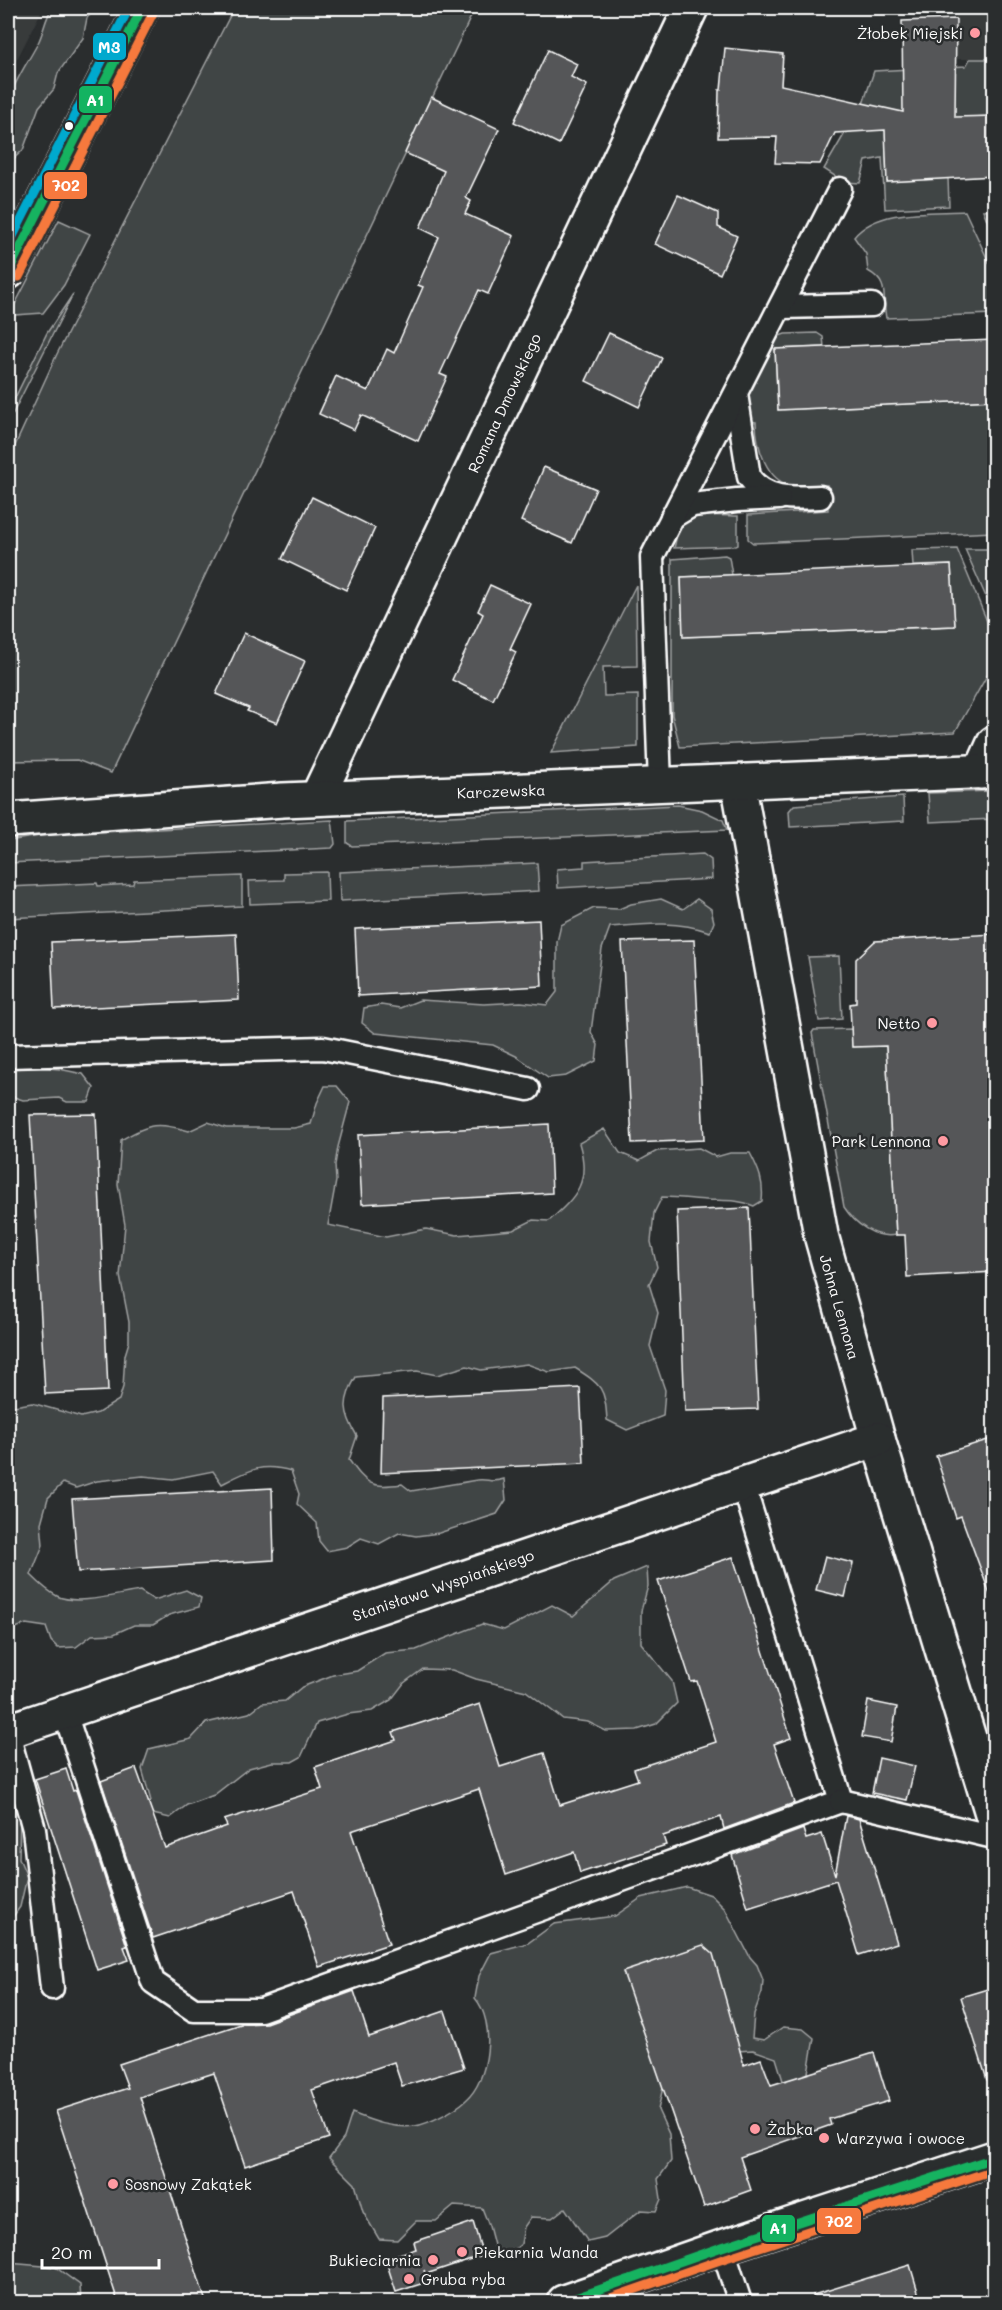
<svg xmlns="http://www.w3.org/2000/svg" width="1002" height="2310" viewBox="0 0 1002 2310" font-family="Mali,sans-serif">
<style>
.built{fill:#373a3b}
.green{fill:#414445;stroke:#a0a2a2;stroke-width:1.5}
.building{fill:#555758;stroke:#fff;stroke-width:1.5}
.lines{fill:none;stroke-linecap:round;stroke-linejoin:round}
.lane-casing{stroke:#fff;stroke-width:27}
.street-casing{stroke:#fff;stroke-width:38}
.secondary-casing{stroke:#fff;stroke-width:38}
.lane{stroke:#2a2d2e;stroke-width:22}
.street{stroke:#2a2d2e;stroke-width:33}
.secondary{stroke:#2a2d2e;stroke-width:33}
.bus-1-casing{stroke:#2a2d2e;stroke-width:14}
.bus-2-casing{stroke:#2a2d2e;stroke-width:14}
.bus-3-casing{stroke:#2a2d2e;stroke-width:14}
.bus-1{stroke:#13b361;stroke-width:9}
.bus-2{stroke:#f6793e;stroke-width:9}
.bus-3{stroke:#00a9ce;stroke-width:9}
.poi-dot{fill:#ff9aa2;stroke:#2a2d2e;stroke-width:2}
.bus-dot{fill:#fff;stroke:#2a2d2e;stroke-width:2}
.labels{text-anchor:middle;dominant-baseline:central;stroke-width:5;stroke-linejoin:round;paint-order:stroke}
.poi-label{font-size:15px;fill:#fff;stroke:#2a2d2e;text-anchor:start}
.street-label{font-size:15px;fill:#fff;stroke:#2a2d2e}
.line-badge{stroke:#2a2d2e;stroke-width:2}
.badge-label{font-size:16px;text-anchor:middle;font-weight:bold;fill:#fff}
</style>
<rect width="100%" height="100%" fill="#2a2d2e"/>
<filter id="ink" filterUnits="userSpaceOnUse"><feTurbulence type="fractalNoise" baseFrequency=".0167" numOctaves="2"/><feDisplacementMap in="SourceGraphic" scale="12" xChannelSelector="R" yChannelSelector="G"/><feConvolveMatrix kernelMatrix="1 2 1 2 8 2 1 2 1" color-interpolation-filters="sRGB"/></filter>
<g filter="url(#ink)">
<g class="built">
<path d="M8,8H43L8,77Z"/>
<rect x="956" y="8" width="38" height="51"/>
</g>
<g class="green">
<path d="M52,8H96L87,18L83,38L58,73L54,89L39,107L23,150L10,162H8C7,148 4,113 8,101C15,80 28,62 38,43C44,31 45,19 52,8Z"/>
<path d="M234,8H475L111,773L77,760L8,761V461L57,354Z"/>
<path d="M970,59H994V116L885,121L887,182L948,178L949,206L885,209L882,158L866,161L860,183L844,182L824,169L845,133L854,131L874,71L966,66Z"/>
<path d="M994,209V237L983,210Z"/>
<path d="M965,211L994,273V314L886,318C882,297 890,283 868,271L866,254L854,237C878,208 930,213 965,211Z"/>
<path d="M59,220L90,234L64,285L43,313L15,315L11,312Z"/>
<path d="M73,294L8,423V412L47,333Z"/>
<path d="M817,333L823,337L824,347L775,349L778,410L994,400V532L753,543L748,539V515L828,510L827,485C816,486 805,488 794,486C766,483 756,445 756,422L748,421L743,401L777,337L785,334Z"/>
<path d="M738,516V545L736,546L674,548C676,542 676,535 679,529C689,511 721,516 738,516Z"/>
<path d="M957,549L994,638V663L955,732L680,747L672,715V559L725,555L729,557L732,575L681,577L683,637L955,626L951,565L913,566L912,550Z"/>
<path d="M965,549H994V595L990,606Z"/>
<path d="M636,585L637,666L603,667L604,696L638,695V747L551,753Z"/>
<path d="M994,791V819L930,822L928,793Z"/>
<path d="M903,797L904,821L790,827L789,811L794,805Z"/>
<path d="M678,805L702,810L723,820L727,830L352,846L347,843V821Z"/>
<path d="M332,820L335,844L332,848L8,863V841L46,835Z"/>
<path d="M703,854L711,860L712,879L558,888L557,869L584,867V861Z"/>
<path d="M537,863L539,891L340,901L339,872Z"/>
<path d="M327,872L328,901L250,904L249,881L284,880V873Z"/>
<path d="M242,876V906L8,918V887L97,883L98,886L133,884L134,880Z"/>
<path d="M661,899L683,909L697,899L711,909L714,922L710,932C677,920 644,924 610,927L602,949L591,1032L598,1045L596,1061L566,1076L548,1078L516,1056L493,1045L375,1033L362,1023L364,1008L381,1005L400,1008L420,1000L484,1004L521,1002L547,1005L557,992V942L561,925L594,908L619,909L631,904Z"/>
<path d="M839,956L842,1019L819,1021L808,957Z"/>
<path d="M852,1029V1047L886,1046L896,1235C875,1239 855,1224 844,1207L812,1033L814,1030Z"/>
<path d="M16,1065L59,1069L83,1074L94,1088L89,1102H67L59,1098L23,1100L8,1095V1066Z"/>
<path d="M325,1086H337L350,1102L338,1147L335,1165L336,1181L328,1225L386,1237L426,1229L457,1235L513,1230L533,1220L549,1221C577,1196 591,1182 579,1143L604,1129L620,1153L639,1161L657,1151L699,1148L716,1157L730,1153H750C759,1170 764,1182 762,1201L754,1206C738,1199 723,1201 706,1200C691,1199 678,1197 662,1197L654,1213L651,1242L657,1267L649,1284L658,1313L650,1346L665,1390L663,1416L627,1430L607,1420C605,1388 602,1385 575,1368L549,1372L527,1364L481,1370L467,1366L437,1375L417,1371L356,1377C342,1401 343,1412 357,1436L349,1460C367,1485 370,1488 402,1484L411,1491C433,1487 455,1484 477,1480C489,1478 489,1484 504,1479L506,1500L497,1514L439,1533L416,1536L399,1533L379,1544L361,1538L347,1547L327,1551L319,1541L317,1523L297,1504L299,1494L291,1471C262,1462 247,1471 222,1484L213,1471L173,1479L143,1476L97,1481L76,1488L63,1483L48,1498L41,1523L43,1545L31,1575C39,1583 47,1591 57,1596C77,1606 118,1594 140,1591L154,1600L186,1590L201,1598L199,1607L169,1615L153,1625H134L114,1634L92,1635L76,1647L58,1648L51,1641L46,1627L26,1624L10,1630L8,1639V1402L14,1406L32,1403L81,1417L98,1413L119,1400L123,1387L125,1355L129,1342V1322L120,1276L125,1225L118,1184L121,1140C150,1123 157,1122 189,1131L208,1122L226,1128H294L311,1124L317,1103Z"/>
<path d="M647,1567L648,1586L641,1611V1643L672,1681L677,1703L656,1724L637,1730L606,1731L588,1722L563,1719L526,1691L476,1679L452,1670L423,1669L404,1683L391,1700L372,1711L348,1714L317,1723L301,1757L292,1762H272L249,1768L214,1795L187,1805L170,1818L140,1811L151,1801L142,1769L149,1749L191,1739L206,1723L249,1713L262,1703L285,1701L302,1687L333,1675L357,1671L385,1653L416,1650L482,1624L504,1630L552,1605L573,1616L614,1581Z"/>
<path d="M8,1783L10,1799L20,1817L19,1858L27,1877L20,1907L8,1924Z"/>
<path d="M687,1887L711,1895L725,1909L750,1957L757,1965L763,1980L762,1992L754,2014L752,2038L764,2040L783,2027L803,2029L814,2038L806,2084L788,2097L776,2058L753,2050L737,2051L664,2082L658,2110L669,2134L671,2161L658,2179L661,2199L656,2211L641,2210L605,2238L588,2242L565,2208L552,2218L531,2217L524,2227L521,2244L508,2256L495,2249L489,2226L482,2208L454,2206L436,2221H416L397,2240L379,2239L363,2212L355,2184L329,2158L344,2138L352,2113C372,2121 393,2129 415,2126C429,2124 455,2110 465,2101C490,2080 496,2022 475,1998L479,1976L491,1953L528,1943L554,1924L615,1916L641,1898Z"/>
<path d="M8,2263L55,2267L80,2285L81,2302H8Z"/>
</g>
<g class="building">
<path d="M956,19L955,117L994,116V176L887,182L885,130L835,133L820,164L775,163L777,137L718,138L719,90H721L725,48L783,54L781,85L903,112L902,21Z"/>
<path d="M548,50L577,64L571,77L587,85L559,144L514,122Z"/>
<path d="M431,97L499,129L466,198L471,201L465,214L514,236L488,294L479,290L440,374L447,377L418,441L361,415L354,430L319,414L336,376L368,391L387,349L394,353L423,287L418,285L439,237L420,228L444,171L405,153Z"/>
<path d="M678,195L718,213V227L737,236L720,274L655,244Z"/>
<path d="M609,333L662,358L639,407L586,381Z"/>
<path d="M994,340V400L778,410L775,349Z"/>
<path d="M544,467L596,489L572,543L521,521Z"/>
<path d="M312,497L375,528L346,590L282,559Z"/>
<path d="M951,565L955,626L683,637L681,577Z"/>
<path d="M490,585L531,604L510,649L516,652L493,700L452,680L483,614L478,611Z"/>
<path d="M244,633L305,661L277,723L247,711L249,708L216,694Z"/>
<path d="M539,920L542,986L358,996L355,929Z"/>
<path d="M236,934L239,1000L54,1009L51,942Z"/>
<path d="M994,934V1272L907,1277L905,1235H896L886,1046L852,1047L850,1004L856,1003V959L875,941Z"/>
<path d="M694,940L704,1140L632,1143L622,942Z"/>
<path d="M96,1114L108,1391L45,1394L30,1115Z"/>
<path d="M549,1124L552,1193L362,1204L358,1135Z"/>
<path d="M749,1208L758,1409L685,1411L677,1211Z"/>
<path d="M580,1388L584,1463L381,1473L383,1398Z"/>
<path d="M994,1438V1596L991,1597L961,1516L956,1518L936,1456Z"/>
<path d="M272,1488L274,1560L78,1572L72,1499Z"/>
<path d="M825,1556L853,1563L845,1597L816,1590Z"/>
<path d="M733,1557L791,1738L774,1744L794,1803L724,1829L721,1817L663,1836L666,1845L580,1873L574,1852L506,1875L479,1789L351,1831L389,1944L319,1967L294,1891L153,1938L101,1781L136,1768L165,1848L227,1826L224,1820L322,1789L315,1767L396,1740L393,1732L480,1704L500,1767L544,1753L560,1805L638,1780L634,1769L716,1742L697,1681L691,1682L658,1581Z"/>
<path d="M868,1701L897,1707L891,1742L862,1737Z"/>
<path d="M879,1758L915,1766L907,1800L872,1793Z"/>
<path d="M66,1769L73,1791L76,1790L127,1946L124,1947L129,1960L97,1970L35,1779Z"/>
<path d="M846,1816L859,1819L897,1943L859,1955L836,1880L748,1908L732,1855L803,1829L806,1839L822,1834L835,1875Z"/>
<path d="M703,1945L713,1954L744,2065L761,2059L771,2085L874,2053L889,2101L829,2119L831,2125L740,2157L751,2190L704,2207L623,1972Z"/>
<path d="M994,1987V2079L987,2080L961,1997Z"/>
<path d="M354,1991L369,2037L445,2011L464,2068L402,2086L394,2062L312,2090L329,2138L245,2166L214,2073L140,2097L206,2302H118L56,2111L128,2088L119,2064L241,2024L266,2023Z"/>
<path d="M473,2222L483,2255L426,2274L424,2270L427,2282L396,2292L385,2258L416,2249L414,2242Z"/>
<path d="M910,2265L921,2302H814L813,2295Z"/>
</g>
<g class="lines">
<defs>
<g id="lane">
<path d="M782,307L872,305"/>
<path d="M736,394L749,477C766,501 795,498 820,497"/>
<path d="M672,517L692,505L737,500L779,498"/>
<path d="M660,785L652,557L840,189"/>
<path d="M8,1056L323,1048L528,1089"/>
<path d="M65,1713L153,1982L194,2010H261L841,1801L743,1484"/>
<path d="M8,1734L34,1829L52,1988"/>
<path d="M841,1801L994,1837"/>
<path d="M722,2247L740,2302"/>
</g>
<g id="street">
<path d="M981,772L994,743"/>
<path d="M738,782L821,1235L878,1439L994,1820"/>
<path d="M317,798L691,8"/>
<path d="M8,1731L878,1439"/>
</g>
<g id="secondary">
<path d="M8,272L142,8"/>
<path d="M8,820L283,800L994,771"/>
<path d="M564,2302L722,2247L994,2158"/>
</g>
</defs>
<use href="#lane" class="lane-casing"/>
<use href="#street" class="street-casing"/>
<use href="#secondary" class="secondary-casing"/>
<use href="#lane" class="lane"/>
<use href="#street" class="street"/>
<use href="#secondary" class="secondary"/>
<defs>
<g id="bus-1">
<path d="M8,272L142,8"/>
<path d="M564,2302L722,2247L994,2158"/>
</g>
<g id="bus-2">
<path d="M19,277L153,13"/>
<path d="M599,2302L726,2258L994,2170"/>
</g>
<path id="bus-3" d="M8,246L129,8"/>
</defs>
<use href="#bus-1" class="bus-1-casing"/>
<use href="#bus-2" class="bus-2-casing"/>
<use href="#bus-3" class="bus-3-casing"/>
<use href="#bus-1" class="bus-1"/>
<use href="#bus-2" class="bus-2"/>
<use href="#bus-3" class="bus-3"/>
</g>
</g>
<g class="poi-dot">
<circle cx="975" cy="33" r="6"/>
<circle cx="932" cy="1023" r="6"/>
<circle cx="943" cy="1141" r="6"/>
<circle cx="755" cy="2129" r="6"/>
<circle cx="824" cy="2138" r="6"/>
<circle cx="113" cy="2184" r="6"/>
<circle cx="462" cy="2252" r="6"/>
<circle cx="433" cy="2260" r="6"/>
<circle cx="409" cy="2279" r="6"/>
</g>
<circle class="bus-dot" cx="69" cy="126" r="5"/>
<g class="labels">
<g class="poi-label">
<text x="963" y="33" text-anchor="end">Żłobek Miejski</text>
<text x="920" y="1023" text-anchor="end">Netto</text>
<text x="931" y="1141" text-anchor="end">Park Lennona</text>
<text x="767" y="2129">Żabka</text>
<text x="836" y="2138">Warzywa i owoce</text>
<text x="125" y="2184">Sosnowy Zakątek</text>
<text x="474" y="2252">Piekarnia Wanda</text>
<text x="421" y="2260" text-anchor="end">Bukieciarnia</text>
<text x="421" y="2279">Gruba ryba</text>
</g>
<g class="street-label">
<text transform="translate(504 403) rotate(-65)">Romana Dmowskiego</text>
<text transform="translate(501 791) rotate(-2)">Karczewska</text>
<text transform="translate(840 1307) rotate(74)">Johna Lennona</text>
<text transform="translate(443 1585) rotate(-19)">Stanisława Wyspiańskiego</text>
</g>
</g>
<g class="line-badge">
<rect x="92" y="32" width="35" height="29" rx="6" fill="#00a9ce"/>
<rect x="78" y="85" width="35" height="29" rx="6" fill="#13b361"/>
<rect x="43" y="171" width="45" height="29" rx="6" fill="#f6793e"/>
<rect x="816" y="2207" width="46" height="28" rx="6" fill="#f6793e"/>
<rect x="761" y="2214" width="35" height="29" rx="6" fill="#13b361"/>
</g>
<g class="badge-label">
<text x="109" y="53">M3</text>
<text x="95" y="106">A1</text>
<text x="66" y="191">702</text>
<text x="839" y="2227">702</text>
<text x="778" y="2234">A1</text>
</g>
<rect width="1002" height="2310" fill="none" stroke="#2a2d2e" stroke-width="30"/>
<rect x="15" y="15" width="972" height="2280" fill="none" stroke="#fff" stroke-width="2" filter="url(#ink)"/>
<path d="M42 2259v9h117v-9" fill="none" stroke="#ffffff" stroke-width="3"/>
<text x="51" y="2259" font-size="18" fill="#ffffff" stroke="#2a2d2e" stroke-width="4.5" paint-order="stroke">20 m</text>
</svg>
